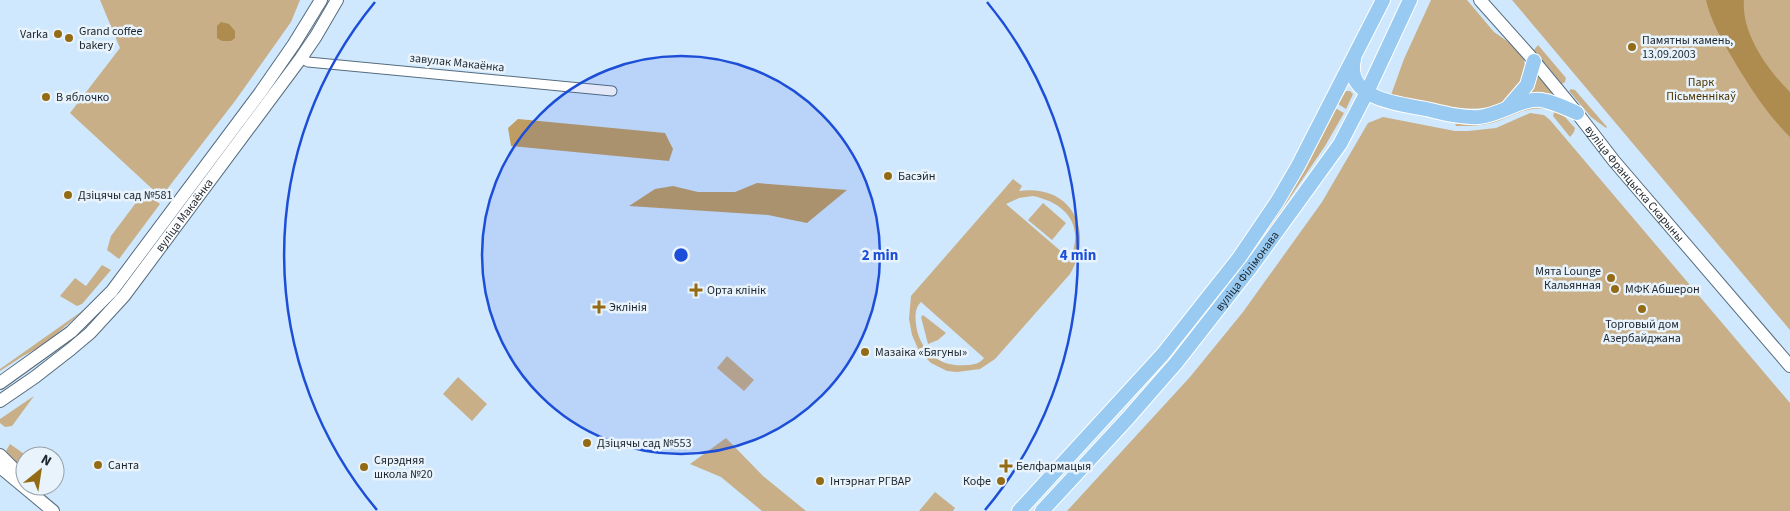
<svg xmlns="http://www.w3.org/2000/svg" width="1790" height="511" viewBox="0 0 1790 511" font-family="'Source Sans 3',sans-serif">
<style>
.green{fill:#c8af87;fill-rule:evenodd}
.forest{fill:#bf9c61}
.water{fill:#ae8c50}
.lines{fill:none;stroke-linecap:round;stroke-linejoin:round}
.street-casing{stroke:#566c7e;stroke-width:11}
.secondary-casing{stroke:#566c7e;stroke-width:14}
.primary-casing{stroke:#fff;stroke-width:16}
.street{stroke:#fff;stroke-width:9}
.secondary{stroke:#fff;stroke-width:12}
.primary{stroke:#99caf1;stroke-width:14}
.ring{fill:none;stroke:#1d4ed8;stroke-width:2.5}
.poi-dot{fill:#946b15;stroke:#e9f3fc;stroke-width:2}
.labels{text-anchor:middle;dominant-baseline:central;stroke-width:5;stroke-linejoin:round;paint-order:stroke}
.poi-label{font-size:12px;fill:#1c252d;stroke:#e9f3fc;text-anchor:start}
.street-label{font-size:12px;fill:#1c252d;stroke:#e9f3fc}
.park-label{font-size:12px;fill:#4c3400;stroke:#e9f3fc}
.centre{fill:#1d4ed8;stroke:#e9f3fc;stroke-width:2.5}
.ring-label{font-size:15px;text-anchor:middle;font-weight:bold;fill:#1d4ed8;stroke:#e9f3fc;stroke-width:5;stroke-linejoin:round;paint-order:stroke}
</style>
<rect width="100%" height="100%" fill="#cfe8fd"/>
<g class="green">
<path d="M100,0H300L291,22L235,101L161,197L70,113L120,48Z"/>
<path d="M1431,0H1467L1494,32L1517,48L1523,55L1527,75C1522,82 1517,92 1511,97C1483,121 1424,101 1391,95L1404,59Z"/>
<path d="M1512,0H1790V330Z"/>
<path d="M1538,45L1566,78L1565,82L1562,84L1534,50Z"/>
<path d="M1535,72L1555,90L1549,96H1526Z"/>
<path d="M1571,89L1575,90L1607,127L1606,128L1591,117L1569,91Z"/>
<path d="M1346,91H1350L1353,94L1346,109L1338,104Z"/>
<path d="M1525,107H1546L1544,109C1525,106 1509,119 1492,123C1480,126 1468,126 1456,126L1455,124L1468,123Z"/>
<path d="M1335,108L1344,113L1325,146L1232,283L1229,281L1271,223L1295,185Z"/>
<path d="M1555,110L1565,117L1575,128L1574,132L1570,137L1553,116Z"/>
<path d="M1530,113L1544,115L1550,120L1790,403V511H1067L1190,377L1243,312L1322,202L1368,123L1383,117L1455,131H1468L1496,128Z"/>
<path d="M1013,179L1022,186L1019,191C1072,184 1095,231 1070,274L995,359L980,369L957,372L947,371L931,363L919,351L912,335L909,319L911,296ZM1033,196C1066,203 1085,225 1070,259L1006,204L1019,198ZM921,302L984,358C980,363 974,365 967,365C940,368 919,351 916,324C915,316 915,308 921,302Z"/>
<path d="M144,192L160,204L119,259L107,250L111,236Z"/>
<path d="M1043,203L1066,223L1052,240L1028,220Z"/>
<path d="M102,265L111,270L82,304L77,306L60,296L75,278L86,286Z"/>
<path d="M85,309L45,344L23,356L0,371V369Z"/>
<path d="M923,315L946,333L938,340L928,344L921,317Z"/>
<path d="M727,356L754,380L744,391L717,368Z"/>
<path d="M458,377L487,404L472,421L443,394Z"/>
<path d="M34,396L12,426L5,427L0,423V419Z"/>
<path d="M726,438L763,476L806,511H762L721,477L690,464Z"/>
<path d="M10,444L27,456H25V471L6,451Z"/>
<path d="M935,492L955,508L953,511H919Z"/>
</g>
<g class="forest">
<path d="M518,119L665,133L673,149L669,161L511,146L508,128Z"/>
<path d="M757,183L847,190L807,223L768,215L629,206L655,189L673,186L698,192H735Z"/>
</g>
<g class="water">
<path d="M1706,0H1744C1741,33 1768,70 1790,92V137C1767,114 1750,88 1733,59C1722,40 1711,22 1706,0Z"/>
<path d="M221,22L229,24L235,31V38L231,41H222L217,38V26Z"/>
</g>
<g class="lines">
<defs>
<path id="street" d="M301,58L308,62L612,91"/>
<g id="secondary">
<path id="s1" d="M1480,0L1530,56L1577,113L1614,161L1790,366"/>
<path d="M0,383L71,332L112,291L260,93L294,44L321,0"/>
<path id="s2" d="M0,401L35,377L71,349L90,333L124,296L301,58L316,36L337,0"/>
<path d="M0,455L22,477"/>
<path d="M0,467L53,511"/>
</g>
<g id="primary">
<path d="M1354,59C1344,99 1399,104 1426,109C1443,113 1461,118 1479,117C1501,115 1520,98 1541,100C1553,102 1566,108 1577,113"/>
<path d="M1509,106L1527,85L1534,61"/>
<path d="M1019,511L1163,354L1239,258L1277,202L1298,166L1383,0"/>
<path id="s3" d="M1042,511L1128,418L1176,363L1251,267L1340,144L1367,92L1410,0"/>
</g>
</defs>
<use href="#street" class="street-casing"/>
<use href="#secondary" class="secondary-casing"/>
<use href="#primary" class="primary-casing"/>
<use href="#street" class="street"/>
<use href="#secondary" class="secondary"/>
<use href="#primary" class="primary"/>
</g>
<circle cx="681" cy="255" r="199" fill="#1d4ed8" fill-opacity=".12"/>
<g class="ring">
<circle cx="681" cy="255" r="199"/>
<path d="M377 510A397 397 0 0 1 375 2M987 2A397 397 0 0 1 985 510"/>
</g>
<g class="poi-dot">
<circle cx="58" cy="34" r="5"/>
<circle cx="69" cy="38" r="5"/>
<circle cx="1632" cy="47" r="5"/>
<circle cx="46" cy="97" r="5"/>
<circle cx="888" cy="176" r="5"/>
<circle cx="68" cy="195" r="5"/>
<circle cx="1611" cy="278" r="5"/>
<circle cx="1615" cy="289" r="5"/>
<path d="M693.5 282.5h5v5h5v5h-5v5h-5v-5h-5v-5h5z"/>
<path d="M596.5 299.5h5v5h5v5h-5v5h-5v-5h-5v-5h5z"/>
<circle cx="1642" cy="309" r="5"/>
<circle cx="865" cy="352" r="5"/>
<circle cx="587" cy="443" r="5"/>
<circle cx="98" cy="465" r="5"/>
<path d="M1003.5 458.5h5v5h5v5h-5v5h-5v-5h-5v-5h5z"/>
<circle cx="364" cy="467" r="5"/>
<circle cx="820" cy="481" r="5"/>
<circle cx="1001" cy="481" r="5"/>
</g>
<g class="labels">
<g class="poi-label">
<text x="79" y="31">Grand coffee<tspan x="79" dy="14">bakery</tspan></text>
<text x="48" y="34" text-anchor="end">Varka</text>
<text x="1642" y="40">Памятны камень,<tspan x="1642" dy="14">13.09.2003</tspan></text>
<text x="56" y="97">В яблочко</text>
<text x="898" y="176">Басэйн</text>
<text x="78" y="195">Дзіцячы сад №581</text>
<text x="1601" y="271" text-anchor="end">Мята Lounge<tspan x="1601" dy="14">Кальянная</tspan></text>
<text x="1625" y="289">МФК Абшерон</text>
<text x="707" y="290">Орта клінік</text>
<text x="609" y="307">Эклінія</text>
<text x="1642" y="324" text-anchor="middle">Торговый дом<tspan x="1642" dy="14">Азербайджана</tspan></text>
<text x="875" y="352">Мазаіка «Бягуны»</text>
<text x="597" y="443">Дзіцячы сад №553</text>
<text x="374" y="460">Сярэдняя<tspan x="374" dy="14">школа №20</tspan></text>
<text x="108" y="465">Санта</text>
<text x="1016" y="466">Белфармацыя</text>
<text x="830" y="481">Інтэрнат РГВАР</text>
<text x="991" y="481" text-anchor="end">Кофе</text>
</g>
<g class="street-label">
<text transform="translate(457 63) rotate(6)">завулак Макаёнка</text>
<text stroke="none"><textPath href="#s1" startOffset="240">вуліца Францыска Скарыны</textPath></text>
<text stroke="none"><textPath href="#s2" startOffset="264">вуліца Макаёнка</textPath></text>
<text stroke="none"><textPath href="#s3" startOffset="316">вуліца Філімонава</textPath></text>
</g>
<g class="park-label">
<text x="1701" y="82">Парк<tspan x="1701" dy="14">Пісьменнікаў</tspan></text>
</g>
</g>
<circle cx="681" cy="255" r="8" class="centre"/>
<g class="ring-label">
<text x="880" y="260">2 min</text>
<text x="1078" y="260">4 min</text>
</g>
<g transform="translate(40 471) rotate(30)"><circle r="24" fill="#e9f3fc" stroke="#97a1a9"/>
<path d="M0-4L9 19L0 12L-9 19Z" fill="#946b15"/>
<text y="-8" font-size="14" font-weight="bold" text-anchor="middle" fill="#1c252d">N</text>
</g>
</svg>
